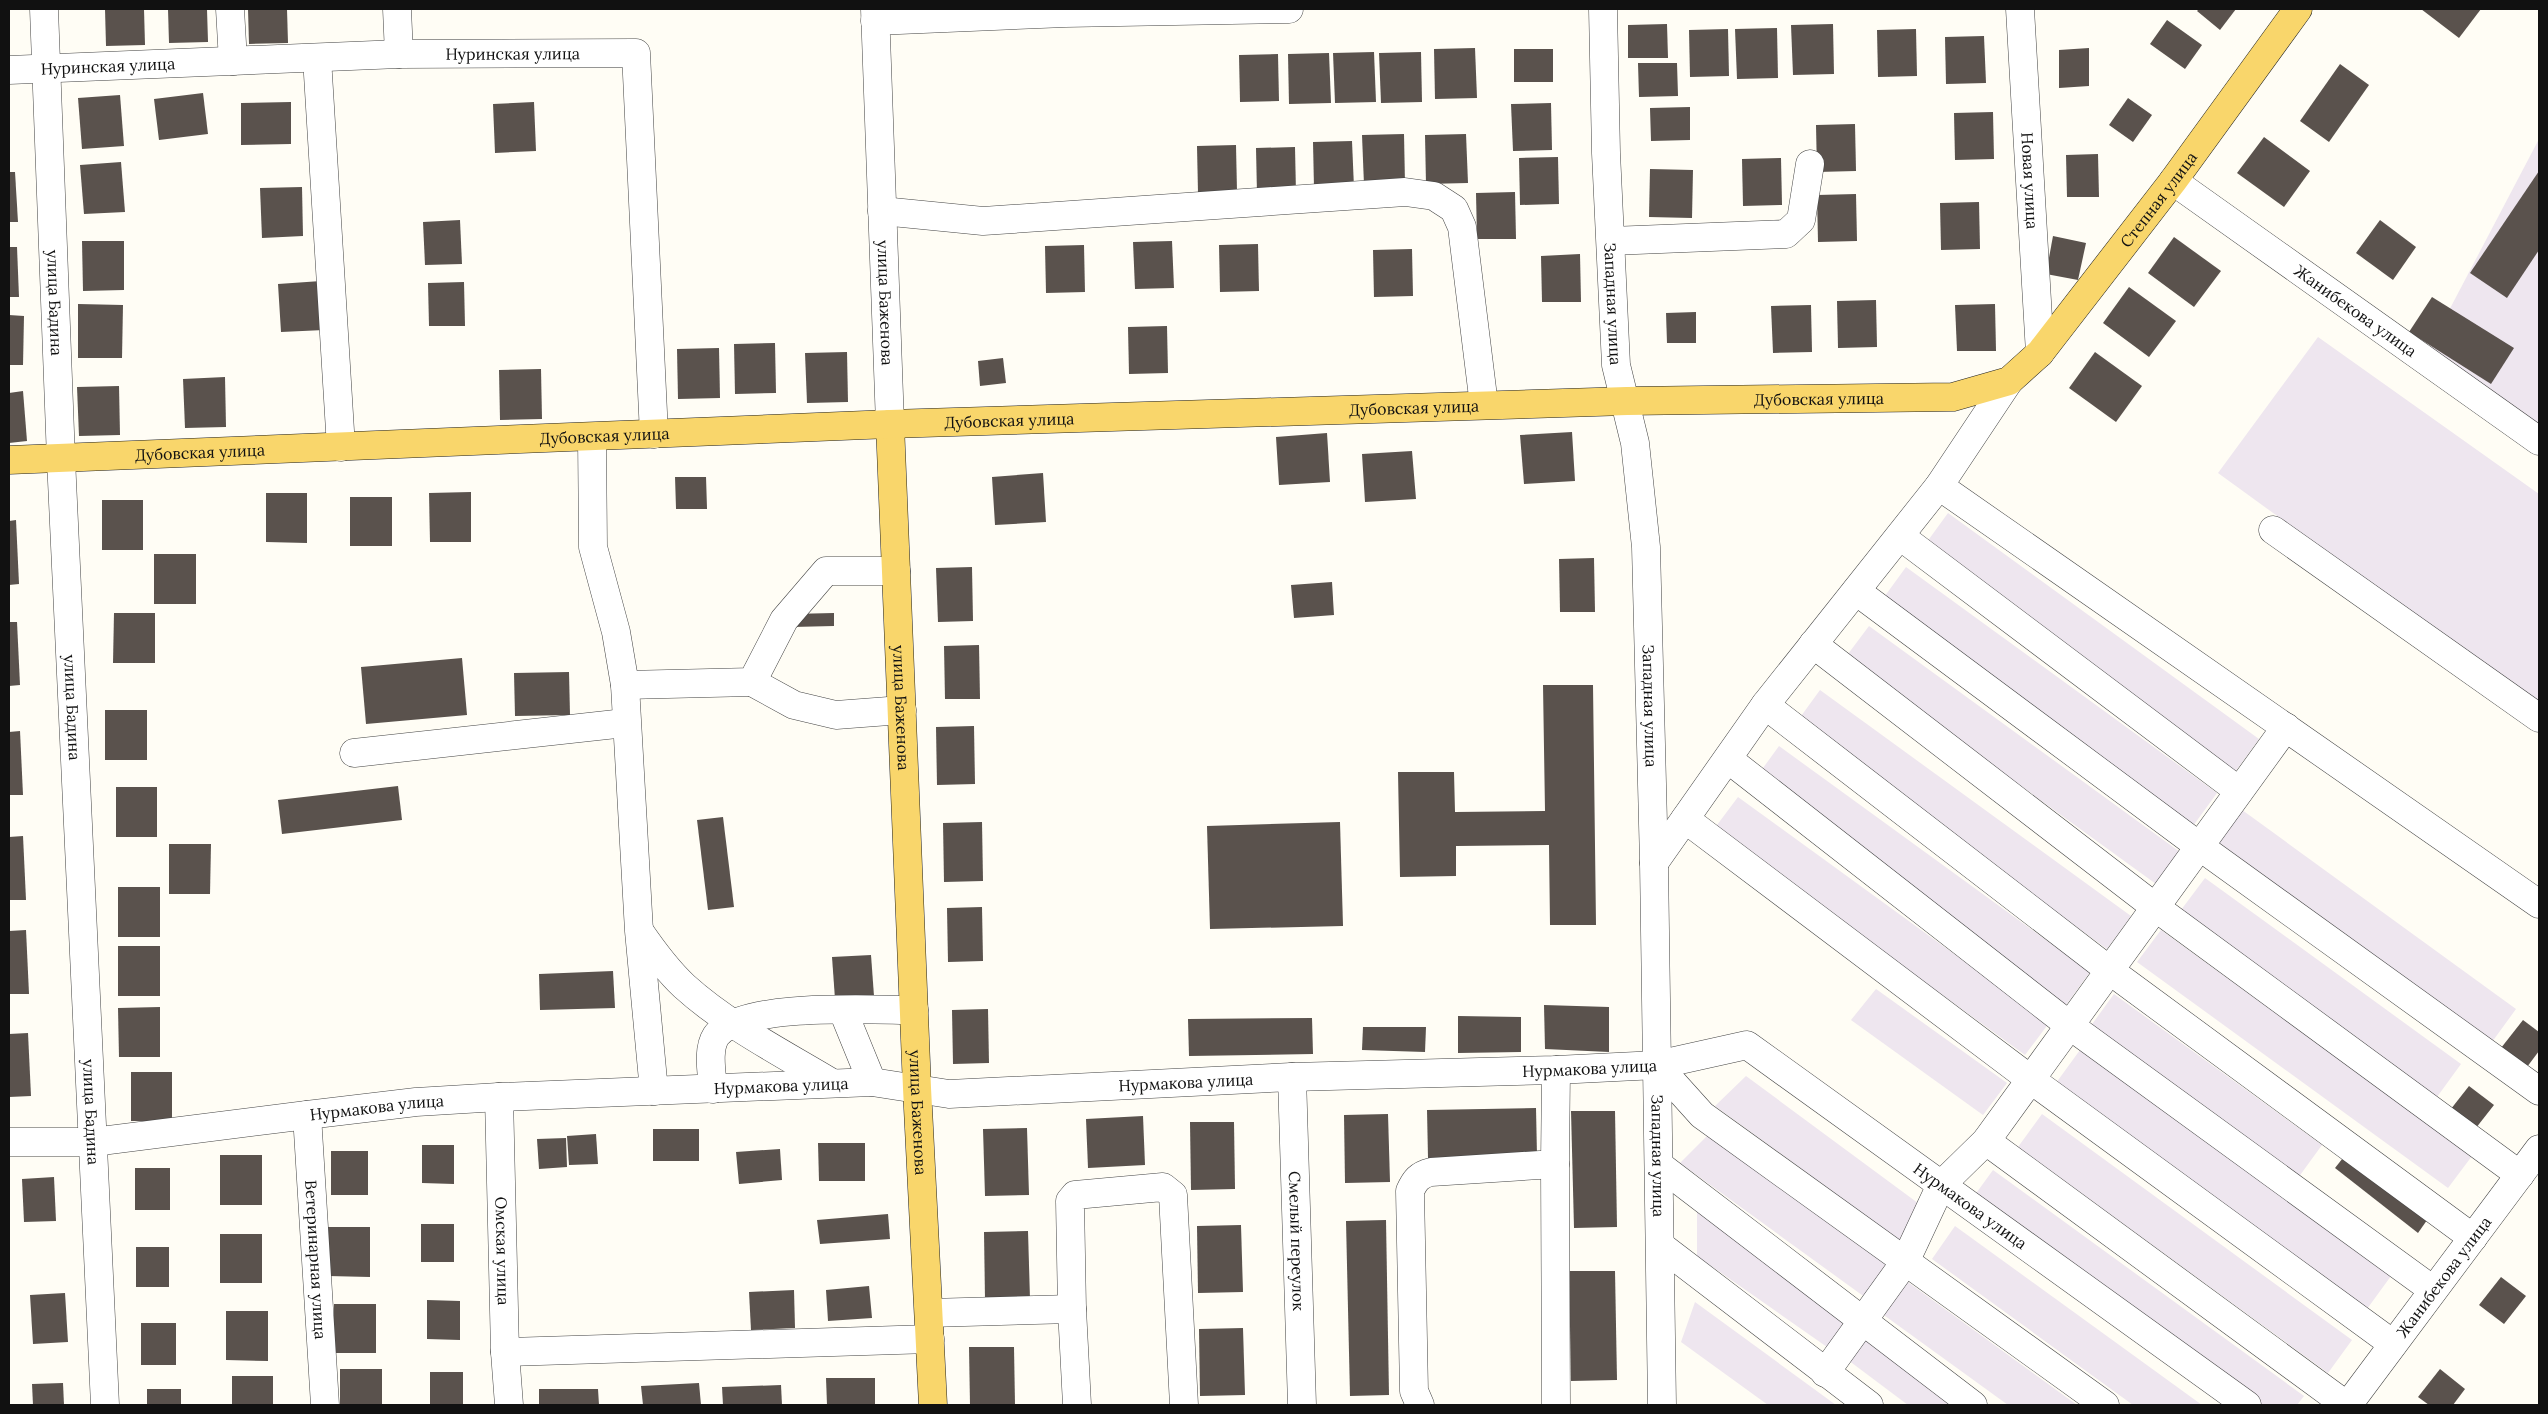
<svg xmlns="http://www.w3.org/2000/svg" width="2548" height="1414" viewBox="0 0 2548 1414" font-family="Lora,serif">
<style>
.industrial{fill:#eee6ef}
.building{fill:#5a524d}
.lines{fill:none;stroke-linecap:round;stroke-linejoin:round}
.minor-casing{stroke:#444;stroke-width:29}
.major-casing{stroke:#222;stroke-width:29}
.minor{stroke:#fff;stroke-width:28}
.major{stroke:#f9d66b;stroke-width:28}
.labels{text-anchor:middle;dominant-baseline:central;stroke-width:5;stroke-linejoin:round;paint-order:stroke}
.street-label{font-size:16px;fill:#111;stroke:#fff}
</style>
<rect width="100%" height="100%" fill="#fffdf5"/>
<g class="industrial">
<path d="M2539,139V441L2424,358Z"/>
<path d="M2318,337L2539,494V706L2218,473Z"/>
<path d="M1948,513L2259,739L2235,772L1924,546Z"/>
<path d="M1906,567L2217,793L2193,826L1882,600Z"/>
<path d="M1869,626L2180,852L2156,884L1845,658Z"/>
<path d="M1820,690L2131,916L2107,949L1796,723Z"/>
<path d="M1779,746L2090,972L2066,1005L1755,779Z"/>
<path d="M1738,797L2049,1023L2025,1055L1714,829Z"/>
<path d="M2238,807L2516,1009L2492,1042L2215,840Z"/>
<path d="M2205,878L2461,1064L2437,1097L2181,910Z"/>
<path d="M2161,930L2472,1156L2448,1188L2137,962Z"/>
<path d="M1876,989L2007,1083L1983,1115L1851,1020Z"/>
<path d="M2114,994L2322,1145L2298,1178L2090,1027Z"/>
<path d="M2080,1050L2391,1276L2367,1309L2056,1083Z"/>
<path d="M1746,1076L1926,1209L1902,1242L1715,1106Z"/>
<path d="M2042,1114L2352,1340L2328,1373L2018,1147Z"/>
<path d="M1710,1133L1890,1266L1866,1298L1680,1163Z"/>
<path d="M1993,1170L2304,1396L2297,1405H2247L1969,1203Z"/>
<path d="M1697,1207L1851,1314L1827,1347L1697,1256Z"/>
<path d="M1955,1226L2202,1405H2133L1932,1259Z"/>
<path d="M1905,1280L2077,1405H2008L1881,1313Z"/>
<path d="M1695,1302L1836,1405H1768L1681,1342Z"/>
<path d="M1865,1330L1972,1405H1908L1848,1360Z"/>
</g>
<g class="building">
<path d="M105,9H144L145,45L106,46Z"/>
<path d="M168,9H207L208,42L169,43Z"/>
<path d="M248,9H287L288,43L249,44Z"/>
<path d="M2199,9H2236L2220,30L2197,11Z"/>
<path d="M2421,9H2481L2459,38Z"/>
<path d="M2167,20L2202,45L2185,69L2150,44Z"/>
<path d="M1667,24L1668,58H1628V25Z"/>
<path d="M1833,24L1834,74L1793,75L1791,25Z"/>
<path d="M1777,28L1778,78L1737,79L1735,29Z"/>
<path d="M1728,29L1729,76L1690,77L1689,30Z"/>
<path d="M1916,29L1917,76L1878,77L1877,30Z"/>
<path d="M1984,36L1986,83L1946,84L1945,37Z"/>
<path d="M1475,48L1477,98L1435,99L1434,49Z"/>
<path d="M2089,48V86L2059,88V50Z"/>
<rect x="1514" y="49" width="39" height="33"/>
<path d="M1374,52L1376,102L1335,103L1333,53Z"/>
<path d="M1421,52L1422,102L1381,103L1379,53Z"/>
<path d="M1329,53L1331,103L1289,104L1288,54Z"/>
<path d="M1278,54L1279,101L1240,102L1239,55Z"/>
<path d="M1638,63H1677L1678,96L1639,97Z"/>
<path d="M2340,64L2369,85L2329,142L2300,121Z"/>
<path d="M203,93L208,134L159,140L154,99Z"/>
<path d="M120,95L124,146L82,149L78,98Z"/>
<path d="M2128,98L2152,115L2133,142L2109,125Z"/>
<path d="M291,102V144L241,145V103Z"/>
<path d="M534,102L536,151L495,153L493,104Z"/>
<path d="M1551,103L1552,150L1513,151L1511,104Z"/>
<path d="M1690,107V140L1651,141L1650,108Z"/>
<path d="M1993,112L1994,159L1955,160L1954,113Z"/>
<path d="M1855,124L1856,171L1817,172L1816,125Z"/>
<path d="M1404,134L1405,184L1364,185L1362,135Z"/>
<path d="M1466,134L1468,183L1426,184L1425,135Z"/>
<path d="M2264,137L2310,171L2284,207L2237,173Z"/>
<path d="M1352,141L1354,188H1314L1313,142Z"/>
<path d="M1236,145L1237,192L1198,193L1197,146Z"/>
<path d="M1295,147L1296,194H1257L1256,148Z"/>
<path d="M2098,154L2099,197H2067L2066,155Z"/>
<path d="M1558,157L1559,204L1520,205L1519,158Z"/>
<path d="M1781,158L1782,205L1743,206L1742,159Z"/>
<path d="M121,162L125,212L84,214L80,165Z"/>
<path d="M1650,169L1693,170L1692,218L1649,217Z"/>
<path d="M2539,171V250L2507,298L2470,273Z"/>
<path d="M9,172H15L18,222H9Z"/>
<path d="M302,187L303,236L262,238L260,188Z"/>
<path d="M1515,192L1516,239H1477L1476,193Z"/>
<path d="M1856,194L1857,241L1818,242L1817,195Z"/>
<path d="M1979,202L1980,249L1941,250L1940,203Z"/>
<path d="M460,220L462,264L425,265L423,222Z"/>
<path d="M2380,220L2416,247L2393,280L2356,253Z"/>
<path d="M2053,236L2086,243L2078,280L2046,274Z"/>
<path d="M2174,237L2221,271L2194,307L2148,273Z"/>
<path d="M82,241H124V290L83,291Z"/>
<path d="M1172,241L1174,288L1135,289L1133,242Z"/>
<path d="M1258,244L1259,291L1220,292L1219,245Z"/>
<path d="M1084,245L1085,292L1046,293L1045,246Z"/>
<path d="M9,247H17L19,297H9Z"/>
<path d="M1412,249L1413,296L1374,297L1373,250Z"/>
<path d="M1580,254L1581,302H1542L1541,256Z"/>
<path d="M321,281L324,330L281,332L278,284Z"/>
<path d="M464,282L465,326H429L428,283Z"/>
<path d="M2129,287L2176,321L2149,357L2103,323Z"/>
<path d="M2432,297L2514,348L2491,384L2409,332Z"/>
<path d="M1876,300L1877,347L1838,348L1837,301Z"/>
<path d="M78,304L123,305L122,358H78Z"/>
<path d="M1995,304L1996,351H1957L1955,305Z"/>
<path d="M1811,305L1812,352L1773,353L1771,306Z"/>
<path d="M1696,312V343H1667L1666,313Z"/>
<path d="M9,315L24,316L23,365H9Z"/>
<path d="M1167,326L1168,373L1129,374L1128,327Z"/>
<path d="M775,343L776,393L735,394L734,344Z"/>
<path d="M719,348L720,398L678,399L677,349Z"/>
<path d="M847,352L848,402L807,403L805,353Z"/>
<path d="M2095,352L2142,386L2116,422L2069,388Z"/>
<path d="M1003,358L1006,383L980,386L978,361Z"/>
<path d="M541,369L542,419L500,420L499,370Z"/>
<path d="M225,377L226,427L185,428L183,379Z"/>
<path d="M119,386L120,435L79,436L77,387Z"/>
<path d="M23,391L27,441L9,443V393Z"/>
<path d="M1572,432L1575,481L1524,484L1520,435Z"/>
<path d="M1327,433L1330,482L1279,485L1276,437Z"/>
<path d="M1412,451L1416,499L1365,502L1362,454Z"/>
<path d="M1043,473L1046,522L995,525L992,477Z"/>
<path d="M675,477H706L707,509H676Z"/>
<path d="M471,492V542H430L429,493Z"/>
<path d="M266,493H307V543L266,542Z"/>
<rect x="350" y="497" width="42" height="49"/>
<rect x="102" y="500" width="41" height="50"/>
<path d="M16,520L19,584L9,585V521Z"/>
<rect x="154" y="554" width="42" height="50"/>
<path d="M1594,558L1595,612H1560L1559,559Z"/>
<path d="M972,567L973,621L938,622L936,568Z"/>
<path d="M1332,582L1334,615L1294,618L1291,585Z"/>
<path d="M114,613H155V663H113Z"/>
<path d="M834,613V626L792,627L791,614Z"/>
<path d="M9,622H17L20,685L9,686Z"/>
<path d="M979,645L980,699H945L944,646Z"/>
<path d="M462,658L467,715L366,724L361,667Z"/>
<path d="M569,672L570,715L515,716L514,673Z"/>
<path d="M1543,685H1593L1596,925H1550L1549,845L1456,846V876L1400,877L1398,772H1454L1455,812L1545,811Z"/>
<rect x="105" y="710" width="42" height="50"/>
<path d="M974,726L975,784L937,785L936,727Z"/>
<path d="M20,731L23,795H9V732Z"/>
<path d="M398,786L402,820L282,834L278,800Z"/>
<rect x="116" y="787" width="41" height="50"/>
<path d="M723,817L734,907L708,910L697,820Z"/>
<path d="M982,822L983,881L944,882L943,823Z"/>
<path d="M1340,822L1343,926L1210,929L1207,826Z"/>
<path d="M23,836L26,900H9V837Z"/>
<path d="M169,844H211L210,894H169Z"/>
<rect x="118" y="887" width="42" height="50"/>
<path d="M982,907L983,961L948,962L947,908Z"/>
<path d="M26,930L29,994H9V931Z"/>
<rect x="118" y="946" width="42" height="50"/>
<path d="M871,955L874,996L835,999L832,957Z"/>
<path d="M613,971L615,1008L540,1010L539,974Z"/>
<path d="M1544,1005L1609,1007V1052L1545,1049Z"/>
<path d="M160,1007V1057H119L118,1008Z"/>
<path d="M988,1009L989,1063L953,1064L952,1010Z"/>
<path d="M1458,1016L1521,1017V1052L1458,1053Z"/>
<path d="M1312,1018L1313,1054L1189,1056L1188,1019Z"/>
<path d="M2523,1020L2539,1032V1051L2527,1067L2501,1048Z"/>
<path d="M1363,1027H1426L1425,1052L1362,1050Z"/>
<path d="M28,1033L31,1096L9,1097V1034Z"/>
<rect x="131" y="1072" width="41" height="49"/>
<path d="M2469,1086L2494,1105L2472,1133L2447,1114Z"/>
<path d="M1536,1108L1537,1156L1428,1158L1427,1110Z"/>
<path d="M1571,1111H1615L1617,1227L1574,1228Z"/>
<path d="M1388,1114L1390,1182L1345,1183L1344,1115Z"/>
<path d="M1143,1116L1145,1165L1088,1168L1086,1119Z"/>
<path d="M1190,1122H1234L1235,1189L1191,1190Z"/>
<path d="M1027,1128L1029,1195L985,1196L983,1129Z"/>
<rect x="653" y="1129" width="46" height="32"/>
<path d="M596,1134L598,1164L569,1165L567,1136Z"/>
<path d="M566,1138L567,1167L539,1169L537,1139Z"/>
<path d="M818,1143H865V1181H819Z"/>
<path d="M422,1145H454V1184L422,1183Z"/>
<path d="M780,1149L782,1180L739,1184L736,1152Z"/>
<path d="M2350,1149L2432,1213L2418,1233L2335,1168Z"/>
<rect x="331" y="1151" width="37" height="44"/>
<rect x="220" y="1155" width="42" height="50"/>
<rect x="135" y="1168" width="35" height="42"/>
<path d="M54,1177L56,1221L24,1222L22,1179Z"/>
<path d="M888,1214L890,1239L820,1244L817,1220Z"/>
<path d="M1386,1220L1389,1395L1350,1396L1346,1221Z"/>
<rect x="421" y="1224" width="33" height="38"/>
<path d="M1241,1225L1243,1292L1198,1293L1197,1226Z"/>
<path d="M328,1227H370V1277L328,1276Z"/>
<path d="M1028,1231L1030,1299H985L984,1232Z"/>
<rect x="220" y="1234" width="42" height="49"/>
<rect x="136" y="1247" width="33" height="40"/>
<path d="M1569,1271H1615L1617,1380L1571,1381Z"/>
<path d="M2501,1277L2526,1296L2504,1324L2479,1305Z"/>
<path d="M869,1286L872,1318L828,1321L826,1290Z"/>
<path d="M794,1290L795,1328L751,1330L749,1292Z"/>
<path d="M65,1293L68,1342L33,1344L30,1295Z"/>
<path d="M427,1300L460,1301V1340L427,1339Z"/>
<rect x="334" y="1304" width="42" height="49"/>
<path d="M226,1311H268V1361L226,1360Z"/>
<rect x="141" y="1323" width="35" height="42"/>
<path d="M1243,1328L1245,1395L1200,1396L1199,1329Z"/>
<path d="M969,1347H1014L1015,1405H970Z"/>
<rect x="340" y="1369" width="42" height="36"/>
<path d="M2440,1369L2465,1389L2453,1405H2429L2418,1397Z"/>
<rect x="430" y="1372" width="33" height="33"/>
<rect x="232" y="1376" width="41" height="29"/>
<path d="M826,1378H875V1405H827Z"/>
<path d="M63,1383L64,1405H33L32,1384Z"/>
<path d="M699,1383L701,1405H643L641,1386Z"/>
<path d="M781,1385L782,1405H723L722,1387Z"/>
<rect x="147" y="1389" width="34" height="16"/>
<path d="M539,1389H598L599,1405H539Z"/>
</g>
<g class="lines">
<defs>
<g id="minor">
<path id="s1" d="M44,9L61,459L105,1405"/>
<path d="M230,9L233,61"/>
<path d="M397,9L399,54"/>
<path id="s2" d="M875,9L890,424"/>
<path id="s3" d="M1603,9L1606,153L1616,365L1635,443L1646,547L1654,863L1662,1405"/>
<path id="s4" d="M2020,9L2040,353"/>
<path d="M875,21L1065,13L1289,9"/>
<path d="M317,58L341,447"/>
<path id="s5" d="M9,70L399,54L636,53L654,434"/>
<path id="s6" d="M2173,181L2539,441"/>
<path d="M882,211L983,221L1405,192L1434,196L1454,209L1462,227L1484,405"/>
<path d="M1611,241L1786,234L1801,220L1810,164"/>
<path d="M592,437L593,547L616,632L625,685L639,931L654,1091"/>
<path d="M1939,486L2539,904"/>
<path d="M2273,530L2539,718"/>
<path d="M1900,536L2239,791"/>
<path d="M1856,591L2199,846L2539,1091"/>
<path d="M1813,644L2155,907L2520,1175"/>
<path d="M752,682L794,705L836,715L902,710"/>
<path d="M625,685L752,682L784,620L826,571H896"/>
<path d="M1765,705L2109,970L2473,1238"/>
<path d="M354,753L625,723"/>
<path d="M1728,759L2069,1025L2433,1290"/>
<path d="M1685,819L2030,1079L2393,1344"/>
<path d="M1654,863L1765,705L1939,486L2009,381"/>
<path d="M640,932C653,951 667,970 684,986C727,1025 782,1053 832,1083"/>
<path d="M843,1011L872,1082"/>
<path d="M1657,1065L1702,1115L2105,1405"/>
<path id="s7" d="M1292,1077L1302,1405"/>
<path d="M713,1089C712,1073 707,1050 716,1036C740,1002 873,1010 914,1010"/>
<path id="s8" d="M499,1097L505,1352L509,1405"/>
<path id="s9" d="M307,1115L325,1405"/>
<path d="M1986,1141L2346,1405"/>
<path id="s10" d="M9,1142H93L307,1115L416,1102L499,1097L872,1082L949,1094L1292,1077L1556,1070L1657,1065L1747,1045L2247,1405"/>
<path d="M1555,1164L1556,1405"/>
<path d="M1659,1165L1973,1405"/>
<path d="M1661,1246L1869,1405"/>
<path d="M929,1313L1072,1309"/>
<path d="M505,1352L930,1339"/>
<path d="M1825,1373L1905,1262L1941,1185L1986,1141L2286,727"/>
<path d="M1077,1405L1072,1309L1070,1201L1075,1195L1163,1187L1173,1195L1184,1405"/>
<path d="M1420,1405L1414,1391L1410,1191C1415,1180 1419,1175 1431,1172L1555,1164L1556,1070"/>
<path id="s11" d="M2348,1405L2539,1149"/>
</g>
<g id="major">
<path id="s12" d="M890,424L917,1088L933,1405"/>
<path id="s13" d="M9,460L890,424L1627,401L1953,397L2009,381L2040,353L2173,181L2298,9"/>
</g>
</defs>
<use href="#minor" class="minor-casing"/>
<use href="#major" class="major-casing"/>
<use href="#minor" class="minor"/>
<use href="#major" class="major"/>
</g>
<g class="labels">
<g class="street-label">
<text stroke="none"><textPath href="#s5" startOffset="504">Нуринская улица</textPath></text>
<text stroke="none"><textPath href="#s5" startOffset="99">Нуринская улица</textPath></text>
<text stroke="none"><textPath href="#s4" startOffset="172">Новая улица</textPath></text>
<text stroke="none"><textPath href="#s13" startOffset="2239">Степная улица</textPath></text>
<text stroke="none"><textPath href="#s1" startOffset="294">улица Бадина</textPath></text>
<text stroke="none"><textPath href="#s2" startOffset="294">улица Баженова</textPath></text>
<text stroke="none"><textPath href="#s3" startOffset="295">Западная улица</textPath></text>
<text stroke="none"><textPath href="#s6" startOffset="224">Жанибекова улица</textPath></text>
<text stroke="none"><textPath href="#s13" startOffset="1811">Дубовская улица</textPath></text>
<text stroke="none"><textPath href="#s13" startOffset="1406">Дубовская улица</textPath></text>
<text stroke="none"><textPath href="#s13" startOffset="1001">Дубовская улица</textPath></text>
<text stroke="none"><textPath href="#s13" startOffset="596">Дубовская улица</textPath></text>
<text stroke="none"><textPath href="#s13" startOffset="191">Дубовская улица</textPath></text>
<text stroke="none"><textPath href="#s3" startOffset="700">Западная улица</textPath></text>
<text stroke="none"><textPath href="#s1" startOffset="699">улица Бадина</textPath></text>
<text stroke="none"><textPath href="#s12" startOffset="284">улица Баженова</textPath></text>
<text stroke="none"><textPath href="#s10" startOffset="1585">Нурмакова улица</textPath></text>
<text stroke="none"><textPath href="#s10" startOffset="1181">Нурмакова улица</textPath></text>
<text stroke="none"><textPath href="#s10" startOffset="775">Нурмакова улица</textPath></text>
<text stroke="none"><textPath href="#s10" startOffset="370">Нурмакова улица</textPath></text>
<text stroke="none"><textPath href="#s1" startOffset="1104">улица Бадина</textPath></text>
<text stroke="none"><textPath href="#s12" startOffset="689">улица Баженова</textPath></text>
<text stroke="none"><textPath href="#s3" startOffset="1150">Западная улица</textPath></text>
<text stroke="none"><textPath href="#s10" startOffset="2020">Нурмакова улица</textPath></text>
<text stroke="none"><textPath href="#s7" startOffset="164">Смелый переулок</textPath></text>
<text stroke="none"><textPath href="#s8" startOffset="154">Омская улица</textPath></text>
<text stroke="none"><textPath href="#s9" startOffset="145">Ветеринарная улица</textPath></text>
<text stroke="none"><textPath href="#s11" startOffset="160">Жанибекова улица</textPath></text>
</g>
</g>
<rect width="2548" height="1414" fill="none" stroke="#111111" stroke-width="20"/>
</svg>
